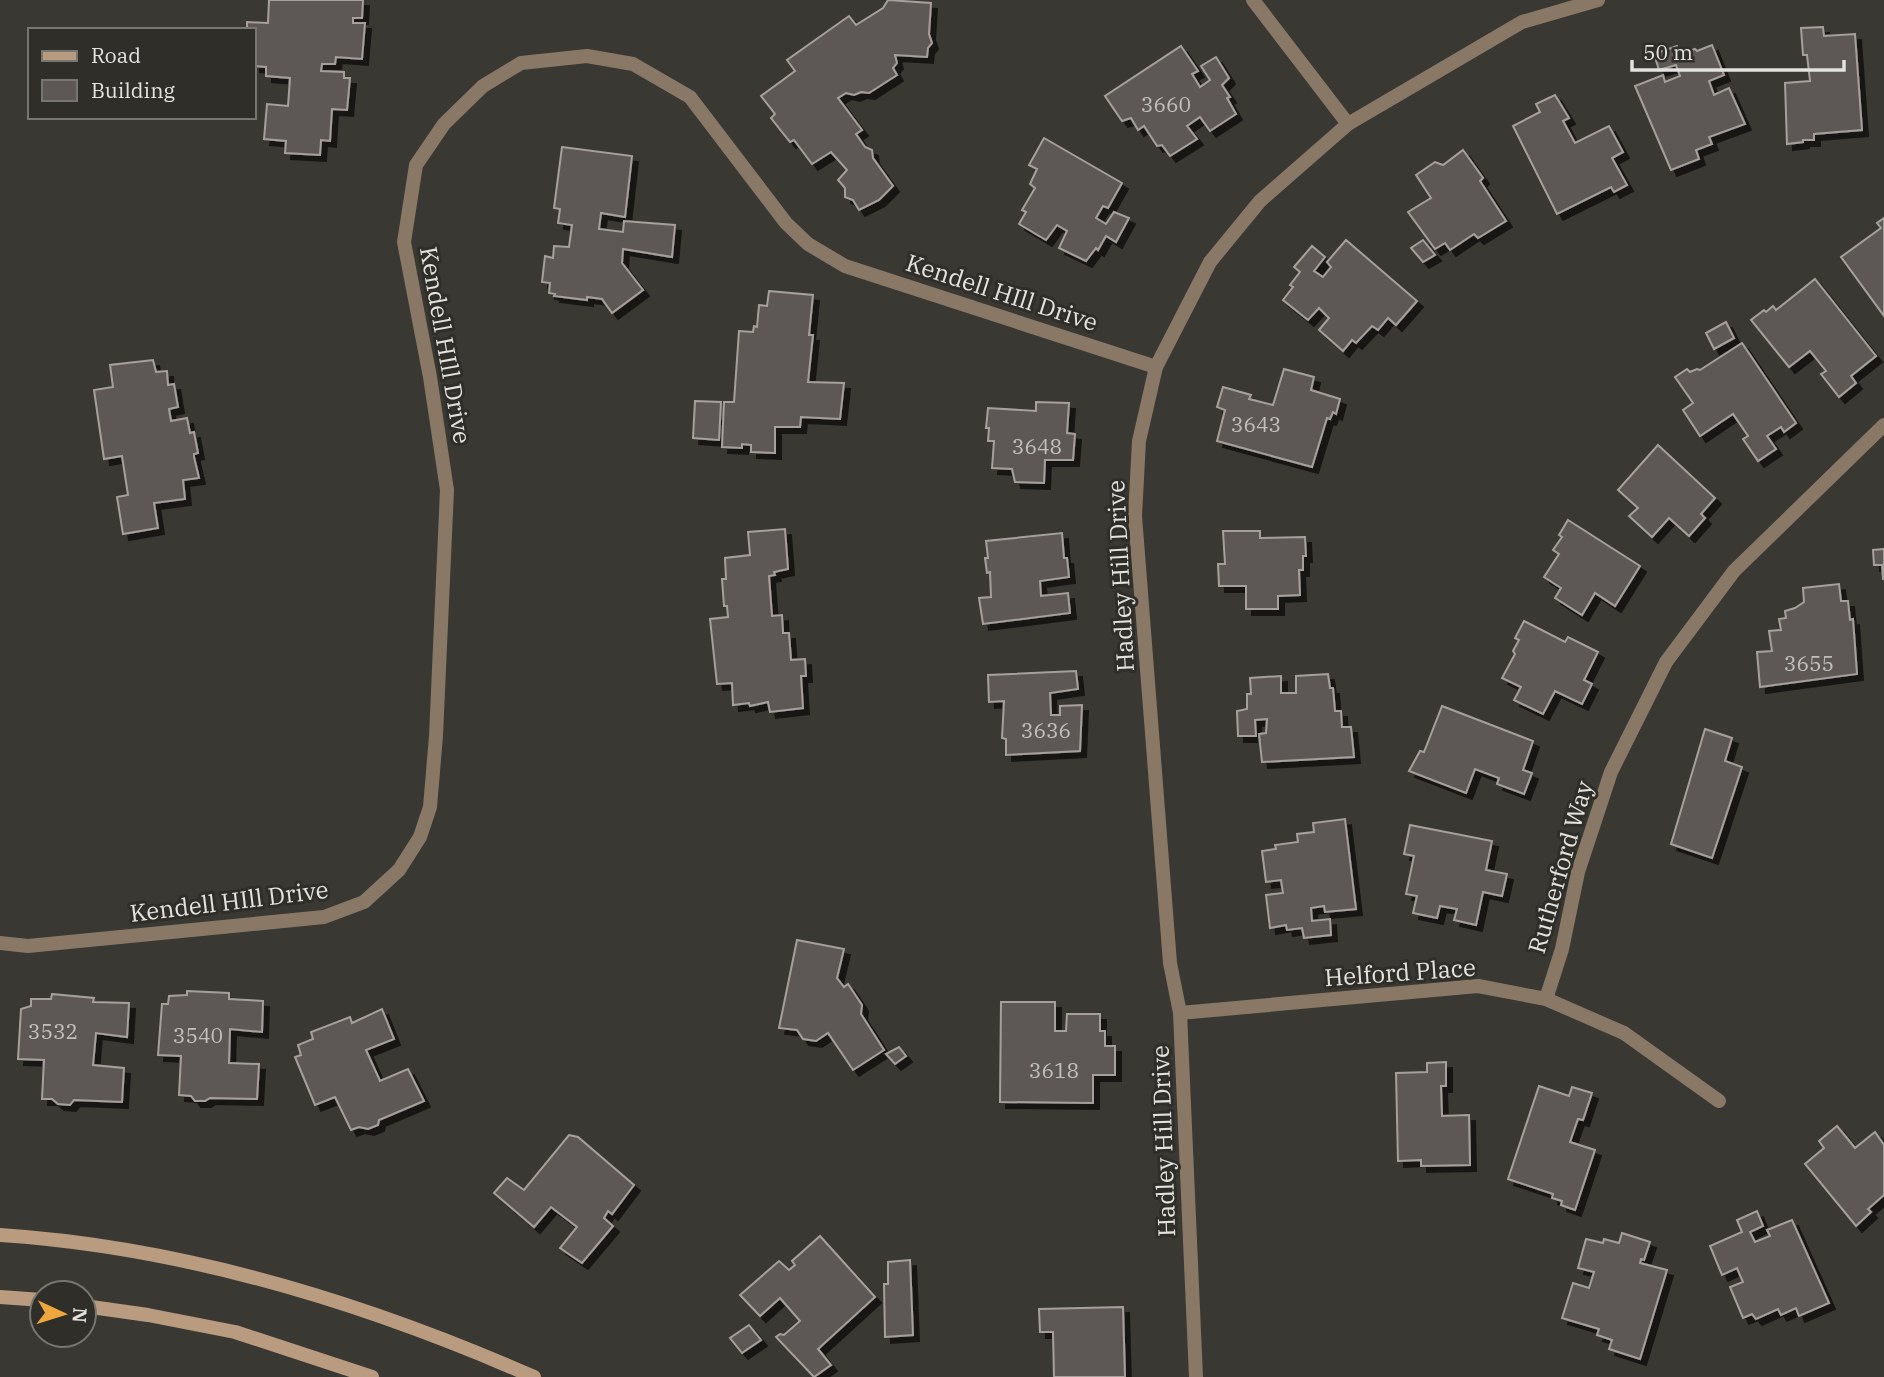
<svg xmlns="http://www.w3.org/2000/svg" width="1884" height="1377" viewBox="0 0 1884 1377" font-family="'IBM Plex Serif',serif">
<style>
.building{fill:#5d5855;stroke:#a6a09d;stroke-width:2;filter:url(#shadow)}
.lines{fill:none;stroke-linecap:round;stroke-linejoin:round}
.minor{stroke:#8a7867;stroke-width:14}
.secondary{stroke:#b99b80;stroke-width:14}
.labels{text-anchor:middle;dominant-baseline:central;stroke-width:6;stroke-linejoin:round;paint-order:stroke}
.number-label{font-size:21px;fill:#c1c0bc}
.street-label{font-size:24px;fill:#e2e2df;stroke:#2f2e29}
</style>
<defs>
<filter id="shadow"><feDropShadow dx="6" dy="6" stdDeviation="0" flood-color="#0009"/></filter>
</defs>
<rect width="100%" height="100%" fill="#393833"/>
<g class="building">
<path d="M269,0H363L362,18H353V23H365L362,59L336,57L335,64H322L321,71L344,72V78H350L347,110L332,109L330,141L321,140L320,155L285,153L286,141L264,139L267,104L288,106L290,78L266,76V67L254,66V30H247V22L268,23Z"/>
<path d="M888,0L931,3L929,34L932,43L928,48L927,57L895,55L897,63L893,68L897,75L869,93L861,92L854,95L846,93L838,98L862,130L856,134L865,147L872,150L873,158L893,186L879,200L859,210L853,200L845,197V188L838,180L847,170L831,152L812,164L794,140L790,142L771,118L775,114L761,96L795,71L787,60L849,16L856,25L883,8Z"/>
<path d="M1823,27L1824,36L1855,34L1862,130L1814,134V140H1803V142L1787,144L1785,83L1810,81L1807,55H1803L1801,28Z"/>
<path d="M1712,45L1724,75L1709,81L1714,95L1729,88L1745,124L1709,137L1712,144L1696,150L1699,159L1671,170L1635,86L1663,75L1665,82L1680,76L1676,65L1659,70L1654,54L1677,46L1680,54L1695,49L1697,51Z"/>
<path d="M1181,46L1198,71L1192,74L1200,87L1210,80L1201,66L1216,57L1229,78L1222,85L1230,97L1227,98L1236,114L1210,131L1200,117L1187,126L1197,139L1170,156L1162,145L1157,146L1144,126L1138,130L1131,118L1122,121L1105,96Z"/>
<path d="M1555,95L1569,118L1563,121L1575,143L1609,126L1623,152L1612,158L1627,185L1614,192L1611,187L1557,214L1513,126L1540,112L1536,104Z"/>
<path d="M1044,138L1122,183L1108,208L1103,206L1096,218L1106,224L1114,212L1129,218L1116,242L1106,236L1098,250L1096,248L1086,261L1059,248L1067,231L1057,225L1046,240L1019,224L1026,212L1022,210L1035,188L1030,184L1037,169L1029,165Z"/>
<path d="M562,147L632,156L625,217L601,213L599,229L623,232L624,221L675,225L672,257L623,249L622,263L643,290L612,313L602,299L587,297V300L554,296L555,294L549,293L550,283L542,282L545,256L553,258L554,246L569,247L572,225L558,223L560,209L554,208Z"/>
<path d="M1463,150L1483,178L1480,181L1506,221L1478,238L1474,234L1450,250L1445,243L1435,249L1408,212L1431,198L1416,175L1435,162L1443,165Z"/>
<path d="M1884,218V316L1841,257L1881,228L1877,223Z"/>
<path d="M1346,240L1417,301L1396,325L1388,318L1378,330L1372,326L1356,343L1352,340L1343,351L1319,330L1329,318L1319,308L1308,320L1283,300L1293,287L1290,285L1300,272L1294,267L1312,246L1325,257L1314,271L1323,277L1331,267L1327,262Z"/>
<path d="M1423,240L1435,255L1423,262L1411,248Z"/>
<path d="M1815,279L1876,356L1851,376L1856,383L1839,397L1821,374L1826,371L1810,351L1789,367L1751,320L1764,310L1766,312L1773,306L1776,310Z"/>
<path d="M769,291L813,295L809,335H813L808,382L844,383L840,419L801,417L800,427H775V453L751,452V445L742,444V448L722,447L724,402H734L739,331L753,332L754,326L757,327L759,305L767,306Z"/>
<path d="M1726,322L1734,338L1714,349L1706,333Z"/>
<path d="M1742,343L1796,423L1784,432L1781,427L1767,436L1776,449L1758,461L1743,439L1748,436L1733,414L1700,436L1683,410L1693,403L1675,377L1687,369L1690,372L1697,369L1700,370Z"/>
<path d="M153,360L156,372L167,371L168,385L174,384L178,407L169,409L171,421L187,418L190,433L194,432L198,453L194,454V457L199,478L183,480L185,499L154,503L158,528L123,534L117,497L128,495L122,456L104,459L94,390L113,387L110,365Z"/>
<path d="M1284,369L1314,377L1311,390L1340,399L1336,414L1333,412L1330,419L1327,418L1312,467L1217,441L1225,410L1217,407L1223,387L1251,395L1249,399L1273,405Z"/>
<path d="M695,401L721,402L719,440L693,438Z"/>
<path d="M1036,402L1069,403L1067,433L1075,434L1073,460H1045L1044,483L1015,482L1012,469L992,468L994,441H988L989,428H986L988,408L1036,411Z"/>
<path d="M1658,445L1715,498L1701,514L1705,518L1689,536L1669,518L1652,537L1629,516L1638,508L1618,490Z"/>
<path d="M1568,520L1640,566L1615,606L1595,593L1582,615L1555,598L1561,588L1544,577L1559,554L1553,550L1562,537L1559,535Z"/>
<path d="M785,529L788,569L774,572L775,575L769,576L772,616L782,615L783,633H789L791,660L805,659L806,676H801L803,708L770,712L768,702L750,706L749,703L733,705L732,683L717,684L710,619L728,617L727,606H724L722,579H726L725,558L750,555L748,532Z"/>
<path d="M1223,531H1260V538L1305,537L1306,556H1303V570H1299L1300,595L1278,596V609H1246V586H1219L1218,564H1225Z"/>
<path d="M1062,533L1064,558H1067L1069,577L1040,581L1041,596L1068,593L1070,613L983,624L979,598L991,597L990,572L987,573L985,558H988L986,541Z"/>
<path d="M1884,549V579H1883L1882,565H1874L1873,550Z"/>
<path d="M1839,584L1841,601H1848L1850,620L1853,619L1857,674L1760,687L1757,652L1772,651L1769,631L1781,630L1779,619L1786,618L1785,611L1795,608L1804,602L1803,588Z"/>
<path d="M1524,621L1565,642L1568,637L1598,652L1584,680L1592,684L1582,704L1555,691L1543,714L1514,700L1521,687L1502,678L1515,654L1513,651L1519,640L1515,638Z"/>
<path d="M1076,671L1078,689L1050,693L1051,715H1060V706L1082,705L1080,751L1006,755V739L1002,738L1004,701L989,702L988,675Z"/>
<path d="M1328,674L1330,688H1333L1335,711H1341L1342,727H1351L1354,757L1262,762L1259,734L1266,733L1267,719L1255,720L1256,736H1238L1237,711L1247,709V694H1251L1250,678L1281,676V693H1296V676Z"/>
<path d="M1442,706L1533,741L1523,770L1532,773L1524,794L1497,784L1499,778L1475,769L1466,793L1409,771L1420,751L1424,752Z"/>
<path d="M1705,729L1732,738L1725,761L1742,767L1712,858L1671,844Z"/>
<path d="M1345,819L1356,909L1325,912L1324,906L1311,908L1312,921L1330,919L1331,935L1304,938L1302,928L1287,930L1286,925L1270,928L1266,895L1283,893L1281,880L1266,882L1262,851L1276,849L1275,845L1298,842L1297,834L1314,832L1313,823Z"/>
<path d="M1410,825L1492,841L1486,870L1507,874L1502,896L1483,892L1476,925L1454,920L1457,909L1440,906L1437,918L1413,913L1417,896L1406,894L1414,856L1404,854Z"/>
<path d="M797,940L844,949L837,978L844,987L848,984L862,1005L861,1014L884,1050L853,1070L828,1033L816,1041L803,1039L797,1030L779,1028Z"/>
<path d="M187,991L229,993V999L263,1001L262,1032L230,1029L229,1063L259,1064L257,1099L210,1098L205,1101H195L191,1096L179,1095L181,1056L158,1055L162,1004H168L169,996L187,995Z"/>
<path d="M52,994L94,998L93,1002L129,1003L127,1037L96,1033L93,1065L124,1068L122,1102L74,1100L70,1105L58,1104L52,1099H42L44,1060L18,1059L21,1009L31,1006V999H51Z"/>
<path d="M1001,1002H1055V1031H1066L1067,1014H1100V1031H1105V1046H1115V1075H1093V1103L1000,1102Z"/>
<path d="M382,1009L394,1039L366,1050L380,1081L408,1069L424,1101L379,1120L378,1125L368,1129L359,1127L351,1130L335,1097L315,1105L295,1057L301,1055L298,1045L313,1039L311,1032L350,1017L352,1023Z"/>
<path d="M899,1047L906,1056L895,1064L886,1054Z"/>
<path d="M1446,1062V1086H1441L1442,1116L1469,1115L1470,1165L1421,1166V1160L1398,1161L1396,1073L1427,1072V1063Z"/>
<path d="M1539,1086L1569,1096L1572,1087L1592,1093L1583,1120L1578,1119L1570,1142L1595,1150L1575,1210L1561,1205L1562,1201L1552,1198L1553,1194L1508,1179Z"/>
<path d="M1837,1126L1855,1148L1875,1132L1884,1145V1195L1868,1209L1871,1212L1856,1226L1805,1164L1824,1148L1819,1141Z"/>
<path d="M569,1135L578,1137L634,1185L612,1214L608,1211L604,1218L613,1226L582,1263L560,1248L577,1227L551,1207L534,1227L494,1193L507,1178L524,1190Z"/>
<path d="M1757,1211L1763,1226L1750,1232L1755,1242L1770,1236L1767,1230L1792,1220L1829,1303L1799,1316L1796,1308L1781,1315L1778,1309L1756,1319L1752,1314L1743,1318L1730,1287L1743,1282L1737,1268L1722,1275L1710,1246L1742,1232L1737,1220Z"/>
<path d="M1622,1233L1650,1242L1644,1260L1641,1259L1640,1263L1667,1270L1640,1359L1609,1349L1612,1340L1597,1335L1599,1329L1562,1318L1573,1283L1589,1288L1594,1272L1578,1268L1586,1239L1603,1243L1604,1239L1619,1243Z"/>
<path d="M820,1236L875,1297L818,1349L831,1365L814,1377L776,1337L780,1334L784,1335L800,1321L780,1298L760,1316L740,1295L779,1261L789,1270L795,1265L792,1261Z"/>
<path d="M910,1260L913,1335L885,1337L884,1284H888V1262Z"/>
<path d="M1123,1307L1125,1377H1054L1053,1332H1040L1039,1309Z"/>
<path d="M749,1325L761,1340L742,1353L730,1338Z"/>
</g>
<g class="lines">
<g class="minor">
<path d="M1253,0L1348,124"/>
<path d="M0,943L28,946L324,917L364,902L399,870L420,837L430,807L436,736L447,490L430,377L404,242L416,165L444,124L483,86L521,63L587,56L633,64L690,97L786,223L808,244L845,266L1156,367"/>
<path d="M1546,999L1562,949L1578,872L1611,772L1666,662L1734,571L1884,425"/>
<path d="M1180,1013L1478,986L1546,999L1624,1033L1719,1101"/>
<path d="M1196,1377L1180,1013L1170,963L1135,516L1139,441L1156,367L1210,262L1260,201L1348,124L1522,22L1598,0"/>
</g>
<g class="secondary">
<path d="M0,1235C184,1247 366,1303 534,1377"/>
<path d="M0,1297L42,1300"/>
<path d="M84,1306L148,1315L235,1332L372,1377"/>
</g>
</g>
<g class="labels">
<g class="number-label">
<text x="1166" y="104">3660</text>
<text x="1256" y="424">3643</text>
<text x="1037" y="446">3648</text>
<text x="1809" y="663">3655</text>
<text x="1046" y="730">3636</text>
<text x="53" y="1031">3532</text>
<text x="198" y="1035">3540</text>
<text x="1054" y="1070">3618</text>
</g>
<g class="street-label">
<text transform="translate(1002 292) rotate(18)">Kendell HIll Drive</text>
<text transform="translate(446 345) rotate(80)">Kendell HIll Drive</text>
<text transform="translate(1120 576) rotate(-93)">Hadley Hill Drive</text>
<text transform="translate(1560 867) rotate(-74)">Rutherford Way</text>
<text transform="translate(229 901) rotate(-7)">Kendell HIll Drive</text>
<text transform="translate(1400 972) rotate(-4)">Helford Place</text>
<text transform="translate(1163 1141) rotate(-92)">Hadley Hill Drive</text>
</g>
</g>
<rect x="28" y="28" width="228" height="91" fill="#2f2e29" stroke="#777672" stroke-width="2"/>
<rect x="42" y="51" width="35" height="10" fill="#b99b80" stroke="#777672" stroke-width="2"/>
<text x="91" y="63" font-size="21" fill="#e2e2df">Road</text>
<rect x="42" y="80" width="35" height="21" fill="#5d5855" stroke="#777672" stroke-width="2"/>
<text x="91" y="98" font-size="21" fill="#e2e2df">Building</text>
<g transform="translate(63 1314) rotate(94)"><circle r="33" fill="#2f2e29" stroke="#777672" stroke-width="2"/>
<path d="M0-5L12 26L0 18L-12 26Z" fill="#efa73d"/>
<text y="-10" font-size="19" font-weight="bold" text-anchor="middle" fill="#e2e2df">N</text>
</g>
<path d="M1632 60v10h212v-10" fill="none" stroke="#e2e2df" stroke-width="3.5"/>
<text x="1643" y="60" font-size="21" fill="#e2e2df" stroke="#2f2e29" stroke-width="5" paint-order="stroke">50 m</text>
</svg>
